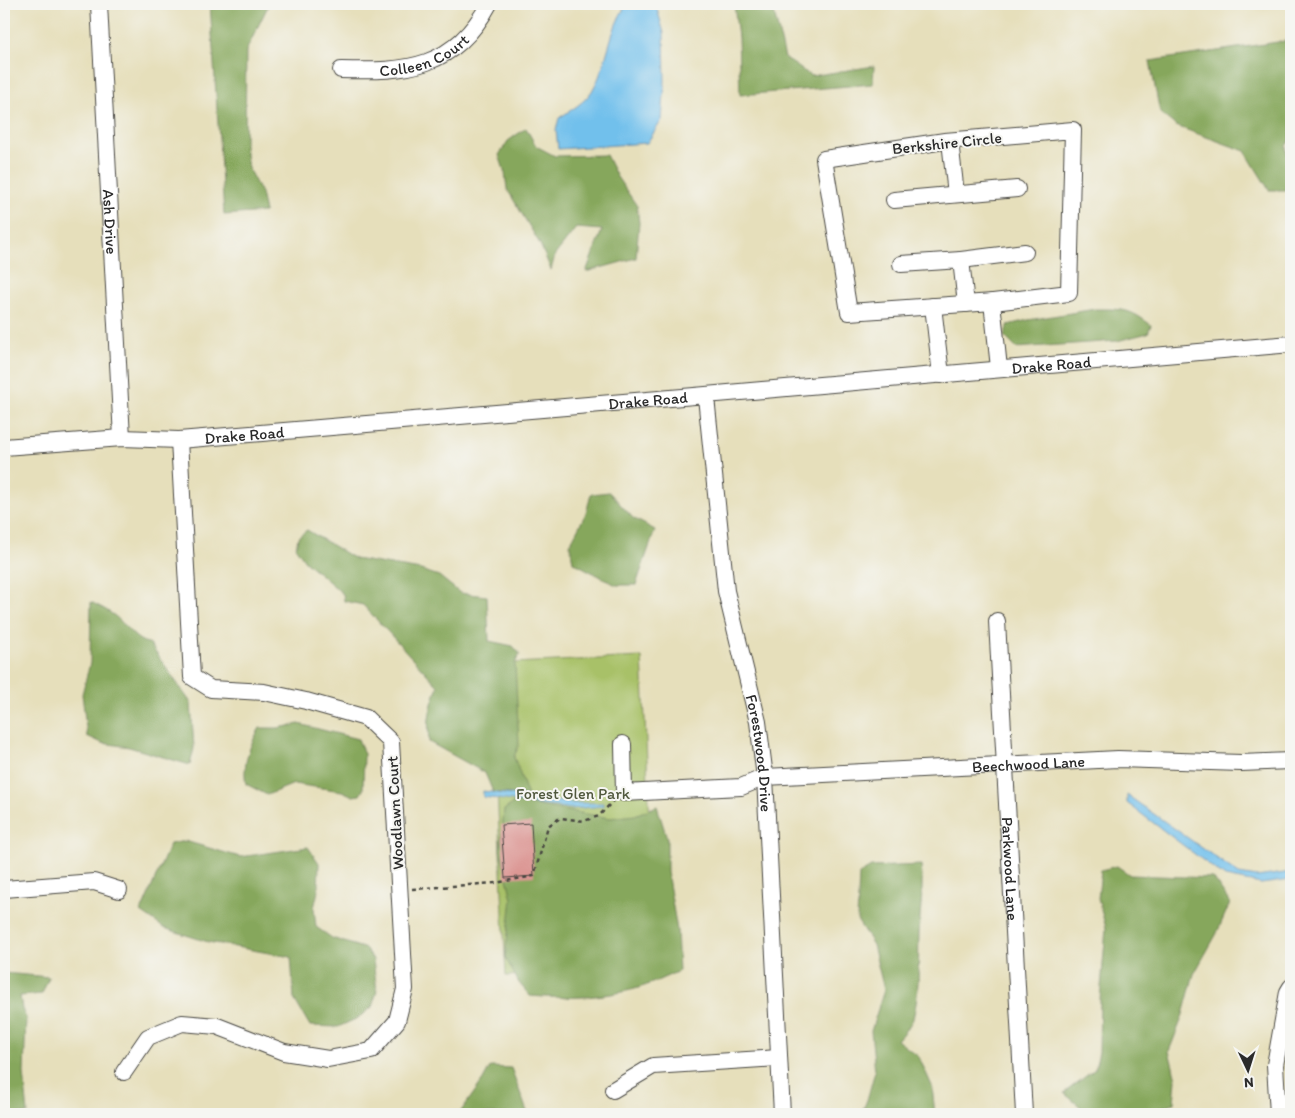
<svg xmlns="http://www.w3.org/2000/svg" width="1295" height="1118" viewBox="0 0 1295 1118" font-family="Itim,sans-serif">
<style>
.green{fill:#a8c167;stroke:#6a7649}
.forest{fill:#86a75c;stroke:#586944}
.water{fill:#71c0ec;stroke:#4e768c}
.building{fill:#dc9794}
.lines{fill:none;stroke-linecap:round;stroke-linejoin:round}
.minor-casing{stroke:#474641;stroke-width:18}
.path{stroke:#474641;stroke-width:2.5;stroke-dasharray:4 4;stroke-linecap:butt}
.minor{stroke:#fff;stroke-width:16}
.labels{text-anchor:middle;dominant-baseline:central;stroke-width:4;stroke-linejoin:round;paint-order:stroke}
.street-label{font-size:16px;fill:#2b2b2b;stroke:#f6f6f2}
.park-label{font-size:16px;fill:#50583d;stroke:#f6f6f2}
</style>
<rect width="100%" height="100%" fill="#f6f6f2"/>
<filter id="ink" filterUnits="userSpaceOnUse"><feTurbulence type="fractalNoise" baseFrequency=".02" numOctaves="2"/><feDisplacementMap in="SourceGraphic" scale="10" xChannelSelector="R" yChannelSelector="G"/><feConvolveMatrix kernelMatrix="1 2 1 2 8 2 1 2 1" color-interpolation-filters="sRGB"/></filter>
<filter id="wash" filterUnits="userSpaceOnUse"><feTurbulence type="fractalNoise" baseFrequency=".0096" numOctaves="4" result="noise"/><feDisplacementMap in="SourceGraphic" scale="20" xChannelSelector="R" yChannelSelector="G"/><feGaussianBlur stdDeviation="1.12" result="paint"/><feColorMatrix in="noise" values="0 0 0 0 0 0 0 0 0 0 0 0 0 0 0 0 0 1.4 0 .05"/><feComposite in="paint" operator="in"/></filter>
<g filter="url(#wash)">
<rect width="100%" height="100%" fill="#e6dfbb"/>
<path class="green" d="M642,657L657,969L506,976L491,664Z"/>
<g class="forest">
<path d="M210,4H269L246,51L245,147L248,168L261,193L265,212L224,215Z"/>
<path d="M734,4H772L785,58L811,76L874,66L873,84L740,95L738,38Z"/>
<path d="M1291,40V139L1286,146L1291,187L1286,190H1269L1245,151L1176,126L1160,113L1150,61Z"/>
<path d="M526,128L536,146L555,156L606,155L617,177L637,206L639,223L636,258L586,272L602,230L576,228L555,255L551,270L540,244L507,189L505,173L499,155L508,141Z"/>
<path d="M1095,309C1122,309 1129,308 1151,325L1148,333L1117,341L1016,348L1004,336L1008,325L1028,320Z"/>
<path d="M609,492L633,518L655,530L636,585H616L573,562L570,544L586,513L591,494Z"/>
<path d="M307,530L355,559L421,570L439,576L460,593L487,596L489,641L513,646L520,654L515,663L519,745L514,757L528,796L493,792L485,773L429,742C427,718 430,708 438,686L363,605L344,601L343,594L305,561L296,548L298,537Z"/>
<path d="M91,602C98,606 106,609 112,614C124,621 134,642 149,643L191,703L194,748L190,765L129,747L102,743L87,736L82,694L90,663Z"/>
<path d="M299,724L358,739L364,754L363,790L360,795L353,796L342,791L294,784L267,795L246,784C242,765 250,744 260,728H278Z"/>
<path d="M515,802L610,818L635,815L657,806L667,838V872L677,930L679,971C665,977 650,985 635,989C601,998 565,999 530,996L519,983L505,957L512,899L500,850L504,810Z"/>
<path d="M185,841L240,857L308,847L319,863L318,891L314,908L316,927L332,938L366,949L373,960L377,991L372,1007L358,1018L338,1027L310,1026L294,999L291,957L208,942L164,928L141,912L170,844Z"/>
<path d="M921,865C924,889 920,910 919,934C918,962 920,991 913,1019C910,1026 902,1034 897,1040L919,1057L932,1086L935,1114H861L867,1100L875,1071L871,1031L884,990L873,945L857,920L859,874L871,867Z"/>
<path d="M1117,866L1130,875L1213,878L1230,903L1216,935L1194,974L1182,1018L1169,1051L1176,1079L1174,1103L1148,1112L1120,1114L1116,1108L1089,1114L1064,1093L1095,1069L1099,1052L1100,999L1106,928L1098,899L1101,870Z"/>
<path d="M4,973L49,977L42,994L20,996L22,1009L26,1018L24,1073L28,1114H4Z"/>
<path d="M490,1067L511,1068L528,1114H459L483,1080Z"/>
</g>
<g class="water">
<path d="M627,4L656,5L664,33L665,81L662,120L647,143L558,149L556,130L559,118C571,110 584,103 592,91C609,63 608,30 627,4Z"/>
<path d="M483,791L571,803H603V806L571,809L483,797Z"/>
<path d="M1127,795L1239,874L1257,877L1291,872V880L1261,884L1225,877L1127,803Z"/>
</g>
<g id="blocks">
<path class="building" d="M531,823L534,876L505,878L501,825Z"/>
</g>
</g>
<g filter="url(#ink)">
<use href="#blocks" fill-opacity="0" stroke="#474641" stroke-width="1"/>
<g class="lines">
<defs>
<g id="minor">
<path id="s1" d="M99,4L122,438"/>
<path id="s2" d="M341,70C407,72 454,69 489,4"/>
<path d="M1073,130L1069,293L993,302L849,312L824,159L945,141Z"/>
<path d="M950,141L956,194"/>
<path d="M894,200L1017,189"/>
<path d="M961,260L1025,252"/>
<path d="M901,264L961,260L966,304"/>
<path d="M992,302L999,368"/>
<path d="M933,306L941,375"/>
<path id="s3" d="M706,397L726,591L758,722L765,777L782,1114"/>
<path id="s4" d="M4,447L122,438L179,440C550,410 920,375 1291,344"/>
<path id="s5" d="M997,621L1024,1114"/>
<path id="s6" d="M623,744L624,793L741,787L765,777L1118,759L1241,763L1291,761"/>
<path d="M4,889L94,882L119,890"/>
<path d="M124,1072L148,1037L182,1023L217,1026L284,1052L328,1059L371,1051L397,1021L405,989L391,742L366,718L306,701L264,692L211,689L192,677L179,440"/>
<path d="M613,1090L653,1066L778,1058"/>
<path d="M1278,1114L1275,1065L1288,992L1291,987"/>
</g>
</defs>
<use href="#minor" class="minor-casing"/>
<path class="path" d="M412,889L495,883L534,876L548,826L560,818L584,821L599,816L613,801"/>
<use href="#minor" class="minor"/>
</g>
</g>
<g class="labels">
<g class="street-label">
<text stroke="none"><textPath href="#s2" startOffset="86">Colleen Court</textPath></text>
<text transform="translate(947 143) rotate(-6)">Berkshire Circle</text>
<text stroke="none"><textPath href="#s1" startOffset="218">Ash Drive</textPath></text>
<text stroke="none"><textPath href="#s4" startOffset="1051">Drake Road</textPath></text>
<text stroke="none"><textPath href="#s4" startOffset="646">Drake Road</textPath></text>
<text stroke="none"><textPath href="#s4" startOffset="241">Drake Road</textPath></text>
<text stroke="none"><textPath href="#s3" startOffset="361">Forestwood Drive</textPath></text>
<text stroke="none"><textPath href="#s6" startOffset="456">Beechwood Lane</textPath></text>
<text transform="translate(395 813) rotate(-93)">Woodlawn Court</text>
<text stroke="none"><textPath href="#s5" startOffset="248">Parkwood Lane</textPath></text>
</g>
<g class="park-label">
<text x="573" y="793">Forest Glen Park</text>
</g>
</g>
<rect width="1295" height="1118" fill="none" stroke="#f6f6f2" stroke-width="20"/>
<g transform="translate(1248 1070) rotate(176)" stroke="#f6f6f2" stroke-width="4" paint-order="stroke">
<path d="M0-4L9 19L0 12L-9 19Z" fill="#2b2b2b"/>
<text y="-8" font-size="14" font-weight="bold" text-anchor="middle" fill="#2b2b2b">N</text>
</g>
</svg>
